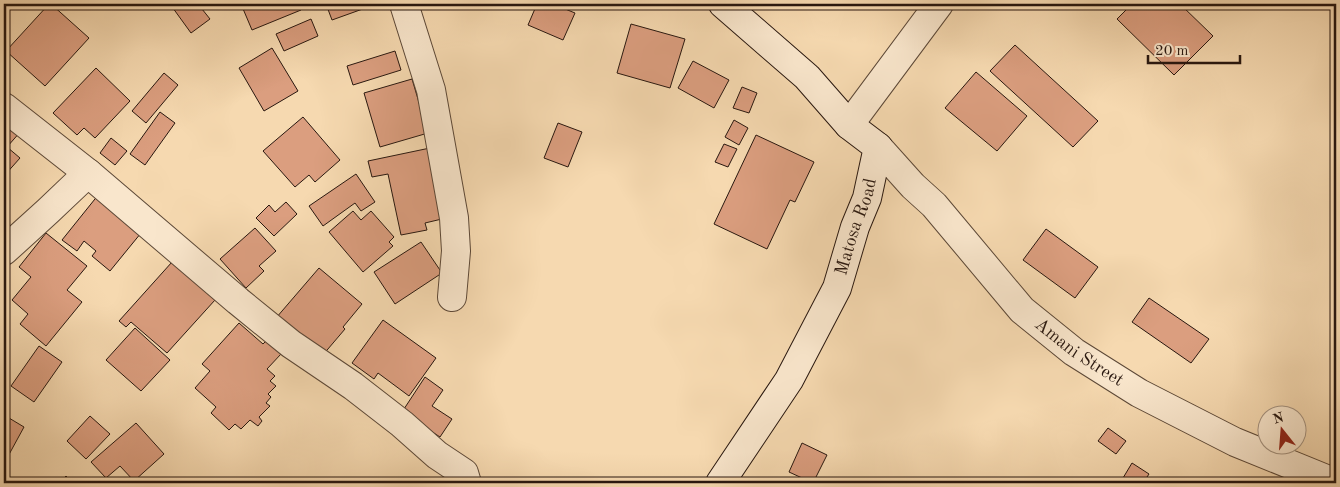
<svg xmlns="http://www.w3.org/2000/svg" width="1340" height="487" viewBox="0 0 1340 487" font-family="'Old Standard TT',serif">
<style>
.building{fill:#db9e7f;stroke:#28170f}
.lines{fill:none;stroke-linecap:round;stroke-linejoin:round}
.street-casing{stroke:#5c4837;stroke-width:30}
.secondary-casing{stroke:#28170f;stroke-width:30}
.street{stroke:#f9e6cc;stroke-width:28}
.secondary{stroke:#f9e6cc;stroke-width:28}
.labels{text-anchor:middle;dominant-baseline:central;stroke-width:4.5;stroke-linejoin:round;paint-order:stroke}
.street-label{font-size:18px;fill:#28170f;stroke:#f9e6cc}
</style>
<rect width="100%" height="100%" fill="#f6d9b0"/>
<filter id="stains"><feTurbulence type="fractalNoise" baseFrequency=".004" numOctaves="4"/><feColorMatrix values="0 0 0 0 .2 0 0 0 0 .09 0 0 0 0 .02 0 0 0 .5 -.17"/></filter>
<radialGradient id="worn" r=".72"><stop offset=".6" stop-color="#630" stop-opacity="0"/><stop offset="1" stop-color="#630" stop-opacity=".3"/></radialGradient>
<g class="building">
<path d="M49,4H51L89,38L45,86L6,51Z"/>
<path d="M170,4H198L210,19L191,33Z"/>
<path d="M241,4H298L301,10L252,30Z"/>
<path d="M326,4H371V6L332,20Z"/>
<path d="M537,4H553L575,13L563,40L528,25Z"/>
<path d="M1132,4H1180L1213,36L1174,75L1117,19Z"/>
<path d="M311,19L318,36L284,51L276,34Z"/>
<path d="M631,24L685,39L670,88L617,73Z"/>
<path d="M1015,45L1098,121L1073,147L990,71Z"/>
<path d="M272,48L298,91L264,111L239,68Z"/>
<path d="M395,51L401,70L353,85L347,66Z"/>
<path d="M693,61L729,80L714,108L678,88Z"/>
<path d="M96,68L130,101L95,138L84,128L77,135L53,113Z"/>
<path d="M976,72L1027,116L997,151L945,108Z"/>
<path d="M164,73L178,85L146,123L132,111Z"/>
<path d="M412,79L428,133L380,147L364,93Z"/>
<path d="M742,87L757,93L749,113L733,108Z"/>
<path d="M160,112L175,123L145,165L130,154Z"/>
<path d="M4,115L21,131L7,147L20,158L4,176Z"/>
<path d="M303,117L340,160L315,182L309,175L295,187L263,151Z"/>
<path d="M734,120L748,128L739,145L725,137Z"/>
<path d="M558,123L582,132L568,167L544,158Z"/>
<path d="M756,135L814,162L795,202L790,200L767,249L714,224Z"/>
<path d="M111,138L127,151L115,165L100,153Z"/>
<path d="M724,144L737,149L728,167L715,162Z"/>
<path d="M430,148L446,218L425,223L427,230L401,235L388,174L372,177L368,161Z"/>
<path d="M356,174L375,202L361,211L355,203L323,226L309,206Z"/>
<path d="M103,189L141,233L110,271L92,256L96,251L84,241L77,251L62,240Z"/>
<path d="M286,202L297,214L274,236L256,218L269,205L275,212Z"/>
<path d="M353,211L361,220L371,211L394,237L389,242L393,246L363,272L329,232Z"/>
<path d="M255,228L276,251L259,266L264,271L246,288L220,259Z"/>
<path d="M1046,229L1098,267L1075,298L1023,260Z"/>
<path d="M46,233L87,266L67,290L82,302L46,346L20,324L28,314L12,300L31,277L19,267Z"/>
<path d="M421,242L442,273L395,304L374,272Z"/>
<path d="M172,262L215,300L167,353L131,322L126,327L119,321Z"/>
<path d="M319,268L362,304L343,327L345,329L322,356L276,318Z"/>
<path d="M1149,298L1209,339L1191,363L1132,322Z"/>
<path d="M383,320L436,358L409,396L378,373L374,379L352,363Z"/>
<path d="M239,323L263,344L266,341L281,354L267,369L275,376L270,381L276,386L268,394L271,397L266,403L270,406L259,417L262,421L258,426L250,420L241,429L235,424L229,430L211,413L216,407L195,388L210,371L202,364Z"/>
<path d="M135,328L170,360L141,391L106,360Z"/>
<path d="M39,346L62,362L34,402L11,386Z"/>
<path d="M425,377L443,390L432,406L452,419L440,437L402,412Z"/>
<path d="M4,415L24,427L6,460L4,459Z"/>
<path d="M90,416L110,434L86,459L67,441Z"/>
<path d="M136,423L164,454L134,481L120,466L106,478L91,462Z"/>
<path d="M1108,428L1126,441L1116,454L1098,441Z"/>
<path d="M802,443L827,455L813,483L789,472Z"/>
<path d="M1132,463L1149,474L1143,483H1120Z"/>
<path d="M66,476L73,483H59Z"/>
</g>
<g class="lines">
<defs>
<g id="street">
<path d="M404,4L431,90L454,218L456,251L452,297"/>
<path d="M4,107L88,173L238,301L291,344L353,386L402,424L437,455L464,473L467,483"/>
<path d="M849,125L939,4"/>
<path id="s1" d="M878,147L913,186L934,205L1022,310L1074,352L1139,393L1235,442L1336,483"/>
<path d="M4,251L48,211L88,173"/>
</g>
<g id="secondary">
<path id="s2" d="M720,483L789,380L837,288L855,227L867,198L878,147L849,125L807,77L723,4"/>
</g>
</defs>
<use href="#street" class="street-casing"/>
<use href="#secondary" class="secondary-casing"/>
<use href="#street" class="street"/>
<use href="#secondary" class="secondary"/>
</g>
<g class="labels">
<g class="street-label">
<text stroke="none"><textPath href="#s2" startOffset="292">Matosa Road</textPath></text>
<text stroke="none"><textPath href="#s1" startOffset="289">Amani Street</textPath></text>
</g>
</g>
<rect width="1340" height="487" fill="none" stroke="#f6d9b0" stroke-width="20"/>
<rect x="5" y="5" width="1330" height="477" fill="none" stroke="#28170f" stroke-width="2.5"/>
<rect x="10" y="10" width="1320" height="467" fill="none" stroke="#28170f"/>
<g transform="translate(1282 430) rotate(343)"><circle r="24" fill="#f9e6cc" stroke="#a59380"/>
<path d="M0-4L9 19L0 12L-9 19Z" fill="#8f2418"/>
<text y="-8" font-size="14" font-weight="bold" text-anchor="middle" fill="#28170f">N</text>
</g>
<path d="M1148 55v8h92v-8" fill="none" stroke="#28170f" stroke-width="2.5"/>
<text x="1155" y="55" font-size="15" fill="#28170f" stroke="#f9e6cc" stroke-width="4" paint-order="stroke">20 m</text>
<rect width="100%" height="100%" filter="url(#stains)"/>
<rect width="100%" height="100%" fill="url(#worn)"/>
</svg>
